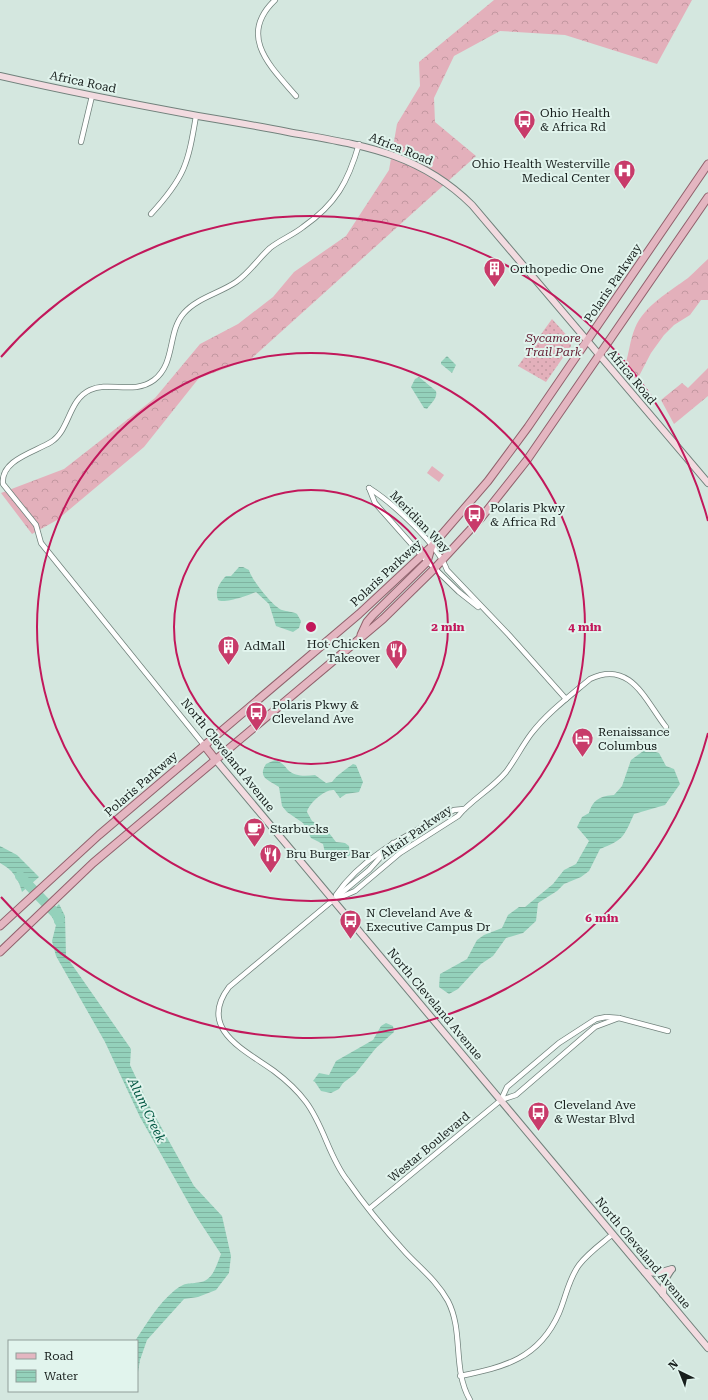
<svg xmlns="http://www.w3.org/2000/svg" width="708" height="1400" viewBox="0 0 708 1400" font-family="'Roboto Serif',serif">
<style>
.green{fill:url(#green-dots)}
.forest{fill:url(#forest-crowns)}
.pitch{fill:#e3b0bb}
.water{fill:url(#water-rules)}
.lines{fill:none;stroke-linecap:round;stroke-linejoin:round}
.river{stroke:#94d1bb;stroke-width:10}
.street-casing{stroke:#71827c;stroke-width:6}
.secondary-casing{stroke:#71827c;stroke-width:8}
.primary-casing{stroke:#91626d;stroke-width:9}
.street{stroke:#fff;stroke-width:4.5}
.secondary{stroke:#f2dbe0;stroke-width:6}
.primary{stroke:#e4b6c1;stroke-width:7}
.ring{fill:none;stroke:#c2185b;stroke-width:2}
.labels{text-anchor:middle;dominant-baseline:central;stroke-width:4;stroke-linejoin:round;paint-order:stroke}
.street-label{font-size:12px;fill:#171e1c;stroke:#e1f4ed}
.poi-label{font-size:12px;fill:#171e1c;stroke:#e1f4ed;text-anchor:start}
.park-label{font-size:12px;font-style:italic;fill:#652035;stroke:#e1f4ed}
.water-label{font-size:13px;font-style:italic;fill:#005641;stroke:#e1f4ed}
.centre{fill:#c2185b;stroke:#e1f4ed;stroke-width:2}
.ring-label{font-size:12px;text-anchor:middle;font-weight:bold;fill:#c2185b;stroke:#e1f4ed;stroke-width:4;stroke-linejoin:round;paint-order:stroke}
</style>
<defs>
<pattern id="green-dots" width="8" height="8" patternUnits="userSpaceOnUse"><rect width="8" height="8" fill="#e3b0bb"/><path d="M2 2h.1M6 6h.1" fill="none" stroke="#c297a0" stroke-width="1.8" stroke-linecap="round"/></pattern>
<pattern id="forest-crowns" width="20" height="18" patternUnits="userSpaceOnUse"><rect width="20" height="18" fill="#e3b0bb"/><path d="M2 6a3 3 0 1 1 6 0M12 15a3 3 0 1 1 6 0" fill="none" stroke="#c297a0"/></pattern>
<pattern id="water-rules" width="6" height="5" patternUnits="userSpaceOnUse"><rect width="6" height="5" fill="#94d1bb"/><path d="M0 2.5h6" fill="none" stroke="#7fb3a0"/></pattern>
</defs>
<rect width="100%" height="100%" fill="#d4e7df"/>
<path class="green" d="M552,319L570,339L571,346L546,382L518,366Z"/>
<g class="forest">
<path d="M494,0H692L657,64L565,35L500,31L454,56L434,98L435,122L476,156L251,359L199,378L144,447L57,520L32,534L1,493L64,469L155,398L200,344L238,324L273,297L294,272L346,236L389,170L397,124L420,86L419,62Z"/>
<path d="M708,259V300H701L690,315L674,325L664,335L651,353L638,378H634L625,366C629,353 630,340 635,328C645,305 669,292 688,278C695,272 701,265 708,259Z"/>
<path d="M708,368V396L674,424L661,400L682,383L688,388Z"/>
</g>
<path class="pitch" d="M432,466L444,475L439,482L427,473Z"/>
<g class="water">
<path d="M447,356L456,365L452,373L441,364V362Z"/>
<path d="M419,377L436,391C438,398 431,403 427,409L424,408L411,387L415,379Z"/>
<path d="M239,567H243L249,570C251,579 273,607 282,610C287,612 292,611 297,614L301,621L299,628L293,632L276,626L269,604L256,592C249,595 224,604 218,600C214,590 221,581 226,576H231Z"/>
<path d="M646,749L659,753L666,766L674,769L680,784L665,805L634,814C624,836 624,840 600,849L589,871L581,877L564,884L557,891L538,903L536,921L523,933L506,938L493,956L481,964L458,989L449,994L439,987L440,974L467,959L477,940L484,935L502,928L508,915L519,907H525L553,884L564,870L576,864L589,841L577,827L582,817L589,813C593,799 601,796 614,795L622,786L631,760Z"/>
<path d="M275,760C281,762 284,765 288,770C295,777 306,776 315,775L326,783L332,782C337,775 345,770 353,764L356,765L363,782L359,792L346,794L340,798L334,790C325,789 309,803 307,812L312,821L326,829L336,842L345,843L349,846L350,855C343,862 335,861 326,857L323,844L311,838L303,823L287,812L282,806L279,787C269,780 257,778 266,764Z"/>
<path d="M0,846L17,855L39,877L22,892C18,878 13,870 0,863Z"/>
<path d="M59,904L65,916L66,956L131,1049L130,1065L150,1107L194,1186L222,1216L231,1256L229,1273L216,1290L198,1297L184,1299L147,1340L140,1360L137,1378V1341H135C147,1323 158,1304 175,1290C187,1281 187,1285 201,1282C213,1280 217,1264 221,1254L196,1216L140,1117L105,1042L56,956L52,941L56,925L50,913Z"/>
<path d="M386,1023L393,1026L394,1032L376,1048L355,1074L343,1083L339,1089L331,1093L321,1091L315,1082L313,1081L319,1073L329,1075L336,1061L373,1040L381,1026Z"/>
</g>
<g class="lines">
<path class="river" d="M20,876L59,917V921"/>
<defs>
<g id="street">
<path d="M275,0C237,36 271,67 296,96"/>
<path d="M81,142L92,96"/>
<path d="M151,214C185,177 188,164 196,116"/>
<path d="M369,488C393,503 438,545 447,570L509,635L566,699"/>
<path d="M369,488L375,503L422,556L459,592L478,607"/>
<path d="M204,745L41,543L36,525L3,484C0,460 35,452 51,442C70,430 68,400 90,390C109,381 134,395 154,380C176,363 167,332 184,313C197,298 220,293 236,282C249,273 258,259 270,248C280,240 293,235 303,227C336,204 348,182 359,144"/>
<path d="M393,843L369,870L229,987C197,1029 245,1050 274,1071C286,1080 297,1090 306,1102C324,1126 329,1157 347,1180C365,1206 385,1230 406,1253C421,1269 437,1281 448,1301C464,1332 452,1369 470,1400"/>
<path d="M336,895C364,854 412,833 454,810L464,809"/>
<path d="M339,898L355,891L400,853L458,816C472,799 492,789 506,772C515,760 522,746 531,734C547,713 570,696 590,679C631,659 646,702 666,727"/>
<path d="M501,1100L507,1087L559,1043L596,1019L606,1017L619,1018L668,1031"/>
<path d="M369,1209L501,1100L516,1095L595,1027L619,1018"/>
<path d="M460,1376C504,1367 539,1359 559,1313C566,1297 568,1280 579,1265C588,1253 601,1244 613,1234"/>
</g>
<g id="secondary">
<path d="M0,76C66,91 132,104 198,116C228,121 258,126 288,132C359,145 417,151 472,205L708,483"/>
<path d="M215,759L708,1348"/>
<path d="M645,1272L658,1273L672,1269"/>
<path d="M663,1294L664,1281L671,1270"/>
</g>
<g id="primary">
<path d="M361,635L367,622L373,615L427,562L431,548"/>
<path d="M204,745L215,759"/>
<path d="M0,926L99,835L359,614L431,547L488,481L528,427L708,164"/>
<path d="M0,952L93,863L383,619L434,569L481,518L527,460L708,197"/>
</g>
</defs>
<use href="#street" class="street-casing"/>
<use href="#secondary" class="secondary-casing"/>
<use href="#primary" class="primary-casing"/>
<use href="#street" class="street"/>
<use href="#secondary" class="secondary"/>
<use href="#primary" class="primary"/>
</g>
<g class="ring">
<circle cx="311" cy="627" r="137"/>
<circle cx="311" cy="627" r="274"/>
<path d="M708 733A411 411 0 0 1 1 897M1 357A411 411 0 0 1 708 521"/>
</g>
<defs>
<symbol id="bus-pin" viewBox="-11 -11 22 30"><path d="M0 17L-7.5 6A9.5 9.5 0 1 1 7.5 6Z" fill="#c83b6a" stroke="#e1f4ed"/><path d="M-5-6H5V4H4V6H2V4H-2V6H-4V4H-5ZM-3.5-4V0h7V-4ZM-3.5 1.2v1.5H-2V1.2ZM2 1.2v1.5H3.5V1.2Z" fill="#fff"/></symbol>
<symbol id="hospital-pin" viewBox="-11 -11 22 30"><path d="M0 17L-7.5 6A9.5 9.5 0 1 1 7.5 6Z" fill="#c83b6a" stroke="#e1f4ed"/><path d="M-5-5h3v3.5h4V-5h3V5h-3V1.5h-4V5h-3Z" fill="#fff"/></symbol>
<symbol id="building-pin" viewBox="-11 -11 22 30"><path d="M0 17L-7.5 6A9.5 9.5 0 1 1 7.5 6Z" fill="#c83b6a" stroke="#e1f4ed"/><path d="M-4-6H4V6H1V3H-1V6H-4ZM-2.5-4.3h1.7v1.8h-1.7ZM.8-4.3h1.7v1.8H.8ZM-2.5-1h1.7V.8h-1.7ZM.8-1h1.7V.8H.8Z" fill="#fff"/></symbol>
<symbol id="restaurant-pin" viewBox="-11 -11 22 30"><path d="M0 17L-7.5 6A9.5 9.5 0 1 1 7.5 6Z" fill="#c83b6a" stroke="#e1f4ed"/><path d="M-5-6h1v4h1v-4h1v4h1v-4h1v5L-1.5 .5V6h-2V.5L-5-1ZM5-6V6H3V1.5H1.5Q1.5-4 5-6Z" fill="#fff"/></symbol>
<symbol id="hotel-pin" viewBox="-11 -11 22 30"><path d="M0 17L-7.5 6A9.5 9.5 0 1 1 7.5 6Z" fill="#c83b6a" stroke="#e1f4ed"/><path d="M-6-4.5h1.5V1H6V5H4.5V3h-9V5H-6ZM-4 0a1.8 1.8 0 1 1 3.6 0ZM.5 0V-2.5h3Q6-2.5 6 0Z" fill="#fff"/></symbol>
<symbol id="cafe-pin" viewBox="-11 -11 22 30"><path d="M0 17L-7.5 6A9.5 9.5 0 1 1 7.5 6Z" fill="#c83b6a" stroke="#e1f4ed"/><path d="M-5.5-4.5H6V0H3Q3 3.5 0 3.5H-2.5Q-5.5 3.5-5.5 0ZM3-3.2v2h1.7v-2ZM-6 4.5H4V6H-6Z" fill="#fff"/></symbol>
</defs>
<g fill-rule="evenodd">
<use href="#bus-pin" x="512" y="108" width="25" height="34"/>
<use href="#hospital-pin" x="612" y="158" width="25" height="34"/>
<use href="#building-pin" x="482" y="256" width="25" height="34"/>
<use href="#bus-pin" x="462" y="502" width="25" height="34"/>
<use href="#building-pin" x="216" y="634" width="25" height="34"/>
<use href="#restaurant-pin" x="384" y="638" width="25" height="34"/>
<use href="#bus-pin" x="244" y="700" width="25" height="34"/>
<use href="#hotel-pin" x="570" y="726" width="25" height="34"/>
<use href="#cafe-pin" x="242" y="816" width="25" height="34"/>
<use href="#restaurant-pin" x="258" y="842" width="25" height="34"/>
<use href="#bus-pin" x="338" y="908" width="25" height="34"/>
<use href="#bus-pin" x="526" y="1100" width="25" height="34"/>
</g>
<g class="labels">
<g class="street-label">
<text transform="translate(83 82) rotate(12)">Africa Road</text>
<text transform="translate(401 149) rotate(22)">Africa Road</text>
<text transform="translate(613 283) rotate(-56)">Polaris Parkway</text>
<text transform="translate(632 377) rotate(50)">Africa Road</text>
<text transform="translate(420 522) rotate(46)">Meridian Way</text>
<text transform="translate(386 573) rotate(-43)">Polaris Parkway</text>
<text transform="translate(228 755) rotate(51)">North Cleveland Avenue</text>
<text transform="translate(141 784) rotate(-41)">Polaris Parkway</text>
<text transform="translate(416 832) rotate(-35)">Altair Parkway</text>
<text transform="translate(435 1004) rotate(50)">North Cleveland Avenue</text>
<text transform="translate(429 1147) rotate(-40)">Westar Boulevard</text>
<text transform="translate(643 1253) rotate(50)">North Cleveland Avenue</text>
</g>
<g class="poi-label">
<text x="540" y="113">Ohio Health<tspan x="540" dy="14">&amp; Africa Rd</tspan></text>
<text x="610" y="164" text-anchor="end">Ohio Health Westerville<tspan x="610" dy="14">Medical Center</tspan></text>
<text x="510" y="269">Orthopedic One</text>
<text x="490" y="508">Polaris Pkwy<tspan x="490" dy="14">&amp; Africa Rd</tspan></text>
<text x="380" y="644" text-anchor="end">Hot Chicken<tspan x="380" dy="14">Takeover</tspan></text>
<text x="244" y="646">AdMall</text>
<text x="272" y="705">Polaris Pkwy &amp;<tspan x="272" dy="14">Cleveland Ave</tspan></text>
<text x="598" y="732">Renaissance<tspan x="598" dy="14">Columbus</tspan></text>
<text x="270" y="829">Starbucks</text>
<text x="286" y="854">Bru Burger Bar</text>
<text x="366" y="913">N Cleveland Ave &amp;<tspan x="366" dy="14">Executive Campus Dr</tspan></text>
<text x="554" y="1105">Cleveland Ave<tspan x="554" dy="14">&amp; Westar Blvd</tspan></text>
</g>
<g class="park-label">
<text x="553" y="338">Sycamore<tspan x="553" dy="14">Trail Park</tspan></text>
</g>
<g class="water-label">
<text transform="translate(147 1110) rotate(64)">Alum Creek</text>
</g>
</g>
<circle cx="311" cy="627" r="6" class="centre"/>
<g class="ring-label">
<text x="448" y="631">2 min</text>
<text x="585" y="631">4 min</text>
<text x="602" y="922">6 min</text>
</g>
<rect x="8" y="1340" width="130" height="52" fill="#e1f4ed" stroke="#909e99"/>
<rect x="16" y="1353" width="20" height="6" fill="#e4b6c1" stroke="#909e99"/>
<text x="44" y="1360" font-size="12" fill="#171e1c">Road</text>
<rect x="16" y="1370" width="20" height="12" fill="url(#water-rules)" stroke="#909e99"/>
<text x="44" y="1380" font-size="12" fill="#171e1c">Water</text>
<g transform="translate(680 1372) rotate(317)" stroke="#e1f4ed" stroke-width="3" paint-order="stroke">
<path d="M0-3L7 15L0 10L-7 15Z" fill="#171e1c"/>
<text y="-6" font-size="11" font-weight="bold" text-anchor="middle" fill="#171e1c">N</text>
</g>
</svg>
